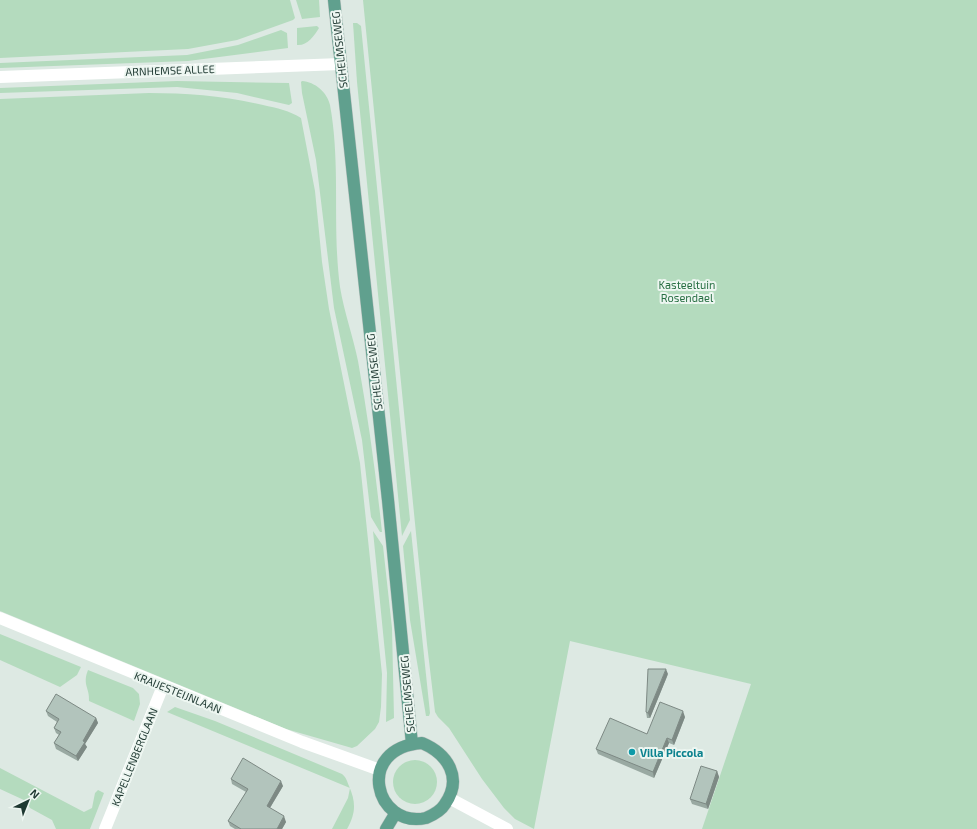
<svg xmlns="http://www.w3.org/2000/svg" width="977" height="829" viewBox="0 0 977 829" font-family="'Exo 2',sans-serif">
<style>
.green{fill:#b4dbbe}
.lines{fill:none;stroke-linecap:round;stroke-linejoin:round}
.major-casing{stroke:#bcc3c1;stroke-width:13}
.minor{stroke:#fff;stroke-width:12}
.major{stroke:#60a08e;stroke-width:12}
.wall{fill:#99a9a2}
.shaded-wall{fill:#7d8984}
.building{fill:#b2c4bc;stroke:#7d8984}
.culture-dot{fill:#0f9aa8;stroke:#edf6f1;stroke-width:1.5}
.labels{text-anchor:middle;dominant-baseline:central;stroke-width:4;stroke-linejoin:round;paint-order:stroke}
.street-label{font-size:11px;fill:#1e3831;stroke:#edf6f1}
.park-label{font-size:11px;fill:#286f43;stroke:#edf6f1}
.culture-label{font-size:11px;font-weight:bold;fill:#0d838f;stroke:#edf6f1;text-anchor:start}
</style>
<rect width="100%" height="100%" fill="#dde9e3"/>
<g class="green">
<path d="M0,0H290L295,18L293,20L237,40L188,49L0,58Z"/>
<path d="M296,0H319L320,17L302,19Z"/>
<path d="M363,0H977V829H702L751,684L570,641L534,829L515,819L504,808L482,779L449,728L438,717L435,712L427,644Z"/>
<path d="M353,23H357L361,26L410,520L402,536L357,82Z"/>
<path d="M317,26L319,28C314,36 307,46 297,45V28Z"/>
<path d="M281,30L287,33L288,48L188,61L0,68V63L187,55L238,45Z"/>
<path d="M177,81L289,83L292,103L289,105L237,93L177,87L0,93V88Z"/>
<path d="M302,81C315,82 327,92 330,105C341,165 332,227 340,287C344,312 353,336 358,361C368,417 376,475 382,532H380L371,517L362,440L334,308L316,160L302,93L301,82Z"/>
<path d="M149,93C188,93 225,96 263,105C277,108 290,111 301,118L315,191L322,262L329,309L360,463L382,674L381,707L379,722L375,729L357,746L352,748L286,729L0,611V99Z"/>
<path d="M373,531L383,546L392,628L394,718L386,722L387,673Z"/>
<path d="M411,531L430,713L429,716H426L410,620L403,546Z"/>
<path d="M0,634L81,667L77,675L60,687L0,660Z"/>
<path d="M88,670L133,688L139,694L140,704L134,721L89,701C90,688 82,685 88,670Z"/>
<path d="M175,707L215,721L342,774C346,777 347,781 349,786C356,802 356,813 347,829H332L348,798L350,788L167,712Z"/>
<circle cx="415" cy="782" r="22"/>
<path d="M0,768L84,812L92,808L95,793L98,790L104,793L90,829H56L52,820L30,808L26,801L0,789Z"/>
</g>
<g class="lines">
<defs>
<g id="major">
<path d="M334,0L388,500L412,744"/>
<path d="M422,743C448,754 463,778 445,804C441,811 433,815 426,818C375,829 354,748 422,743Z"/>
<path d="M386,829L395,814"/>
</g>
</defs>
<use href="#major" class="major-casing"/>
<g class="minor">
<path d="M0,77L341,64"/>
<path d="M0,618L302,742L380,770"/>
<path d="M449,798L507,829"/>
<path d="M105,829L163,686"/>
</g>
<use href="#major" class="major"/>
</g>
<g class="wall">
<path d="M668,674L650,718H647L646,712Z"/>
<path d="M46,711L96,718L98,723L85,744L87,747L78,761L56,749L54,743L59,735L56,733L54,728L57,722L48,716Z"/>
<path d="M685,717L674,745L669,743L654,778L598,754L596,749L647,734Z"/>
<path d="M717,771L719,777L708,809L692,804L690,799Z"/>
<path d="M231,779L283,786L270,808L286,822L282,829H235L230,826L228,821L246,792L232,784Z"/>
</g>
<g class="shaded-wall">
<path d="M666,669L668,674L650,718L648,713Z"/>
<path d="M683,711L685,717L674,745L672,740Z"/>
<path d="M96,718L98,723L85,744L87,747L78,761L76,756L83,741Z"/>
<path d="M667,738L669,743L654,778L653,772Z"/>
<path d="M717,771L719,777L708,809L706,804Z"/>
<path d="M281,781L283,786L268,811L267,806Z"/>
<path d="M284,816L286,822L282,829H277Z"/>
</g>
<g class="building">
<path d="M648,669H666L648,713L646,712Z"/>
<path d="M56,694L96,718L83,741L85,742L76,756L54,743L61,732L54,728L59,719L46,711Z"/>
<path d="M660,702L683,711L672,740L667,738L653,772L596,749L610,718L647,734Z"/>
<path d="M243,758L281,781L267,806L284,816L277,829H241L228,821L248,789L231,779Z"/>
<path d="M701,766L717,771L706,804L690,799Z"/>
</g>
<circle class="culture-dot" cx="632" cy="752" r="4"/>
<g class="labels">
<g class="street-label">
<text transform="translate(339 50) rotate(-96)">SCHELMSEWEG</text>
<text transform="translate(170 70) rotate(-2)">ARNHEMSE ALLEE</text>
<text transform="translate(374 372) rotate(-96)">SCHELMSEWEG</text>
<text transform="translate(178 692) rotate(22)">KRAIJESTEIJNLAAN</text>
<text transform="translate(407 694) rotate(-95)">SCHELMSEWEG</text>
<text transform="translate(134 757) rotate(-68)">KAPELLENBERGLAAN</text>
</g>
<g class="park-label">
<text x="687" y="284">Kasteeltuin<tspan x="687" dy="13">Rosendael</tspan></text>
</g>
<g class="culture-label">
<text x="640" y="752">Villa Piccola</text>
</g>
</g>
<g transform="translate(28 801) rotate(43)" stroke="#edf6f1" stroke-width="3" paint-order="stroke">
<path d="M0-3L7 15L0 10L-7 15Z" fill="#1e3831"/>
<text y="-6" font-size="11" font-weight="bold" text-anchor="middle" fill="#1e3831">N</text>
</g>
</svg>
